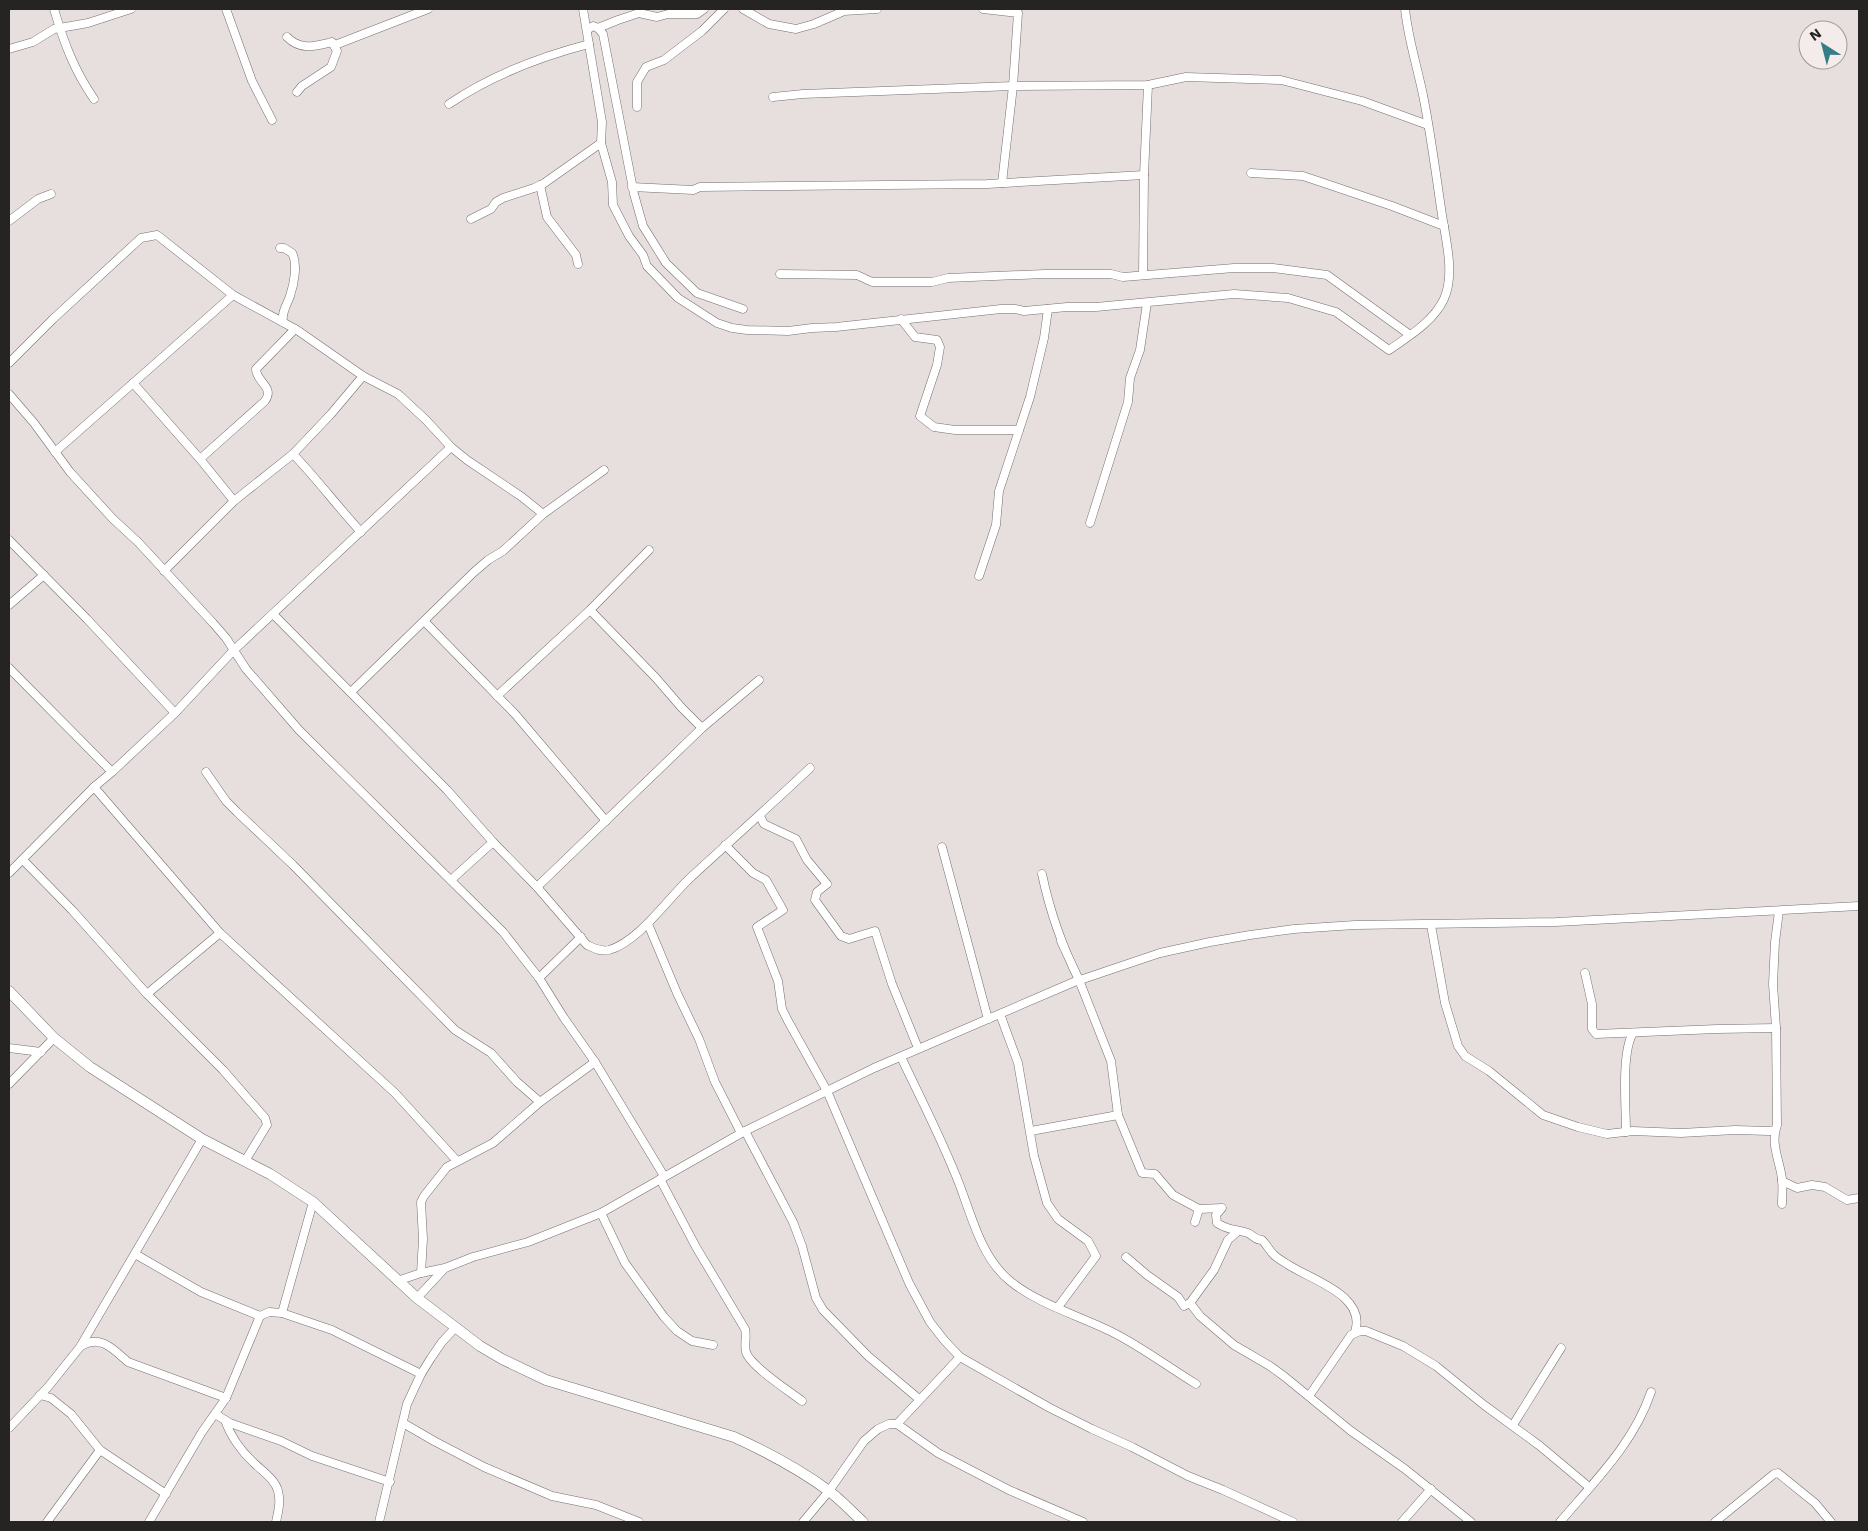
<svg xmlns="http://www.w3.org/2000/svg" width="1868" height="1531" viewBox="0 0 1868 1531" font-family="'Work Sans',sans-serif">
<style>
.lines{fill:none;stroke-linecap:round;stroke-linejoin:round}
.minor-casing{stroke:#766f6e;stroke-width:9}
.tertiary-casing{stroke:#766f6e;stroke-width:11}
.minor{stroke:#fff;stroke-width:8}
.tertiary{stroke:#fff;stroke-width:10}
</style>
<rect width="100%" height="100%" fill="#e6dfde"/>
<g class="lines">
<defs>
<g id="minor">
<path d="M54,9C64,43 74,70 94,99"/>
<path d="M226,9L252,81L272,120"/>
<path d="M583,9L602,122L601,143L612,182L613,205L629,236L643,255L647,266L678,298L717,323L732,328L747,330L788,331L812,328L836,327L1001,309H1015L1024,311L1067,307H1096L1234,294L1288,298L1336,312L1389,350C1409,336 1433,322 1444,299C1455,274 1446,241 1442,215C1436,175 1431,135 1423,95C1417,66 1408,38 1405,9"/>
<path d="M743,9L769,24L796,29L814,24L844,11L877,9"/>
<path d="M983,9L1018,13L1013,86L1148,85L1186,77L1281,80L1362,101L1428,125"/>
<path d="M598,28L618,20L639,13L657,17L668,14H697L704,9"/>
<path d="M587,30L593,26L598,28L603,34L634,194L643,226L666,263L697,293L743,309"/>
<path d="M287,37C301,51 315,46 332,42L337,51L331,67L302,86L297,92"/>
<path d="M335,45L428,9"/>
<path d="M9,49L33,42L54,29L88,23L131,9"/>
<path d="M773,97L803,94L1013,86L1002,183"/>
<path d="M449,104C492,75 539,57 589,44"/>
<path d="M637,107V82L646,67L664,60L702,31L724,9"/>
<path d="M1251,173L1303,176L1392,206L1444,226"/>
<path d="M540,185L547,217L576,255L578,264"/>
<path d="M632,187L693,190L700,187L987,184L1144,175L1148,85"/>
<path d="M471,219L491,209L496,202L503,198L534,188L543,184L601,143"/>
<path d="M9,221L38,199L51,194"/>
<path d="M280,248H284L292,253C298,264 294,284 290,296C287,305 281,313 283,322"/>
<path d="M780,274L857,275L872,282H932L948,278L1044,274H1111L1123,277L1234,268H1273L1327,275L1410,335"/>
<path d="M1143,275L1144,175"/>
<path d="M901,319L915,337L937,340L940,347L937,365L920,416L934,427L955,430H1019"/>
<path d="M9,363L53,319L141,238L157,235L233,295L297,330L363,376L398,394L426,420L451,447L467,460L522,497L543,514"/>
<path d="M133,383L200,459L234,501"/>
<path d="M9,394L34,423L70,472L113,519L138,542L213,623L226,638L246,669L299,730L503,932L539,978L564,1018L595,1062L664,1176"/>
<path d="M55,452L233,295"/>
<path d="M293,454C317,479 337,506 361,532"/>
<path d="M200,459L265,401C275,387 256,382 256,369L295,329"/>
<path d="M1090,523L1128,402L1130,378L1140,350L1147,303"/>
<path d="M9,540L87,619L175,713"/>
<path d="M164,571L234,501L293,454L331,414L363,376"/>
<path d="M979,576L996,525L999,491L1030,397L1044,338L1048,309"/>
<path d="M9,605L44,575"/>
<path d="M590,610L656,678L681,707L702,728"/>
<path d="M273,614L447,790L493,842L537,887L587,945C594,948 601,952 609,950C638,942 667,900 689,879C729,842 770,806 810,768"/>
<path d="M425,622L515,714L606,821"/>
<path d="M9,668L112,772"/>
<path d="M351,692L473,573L488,560L503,551L543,514L604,470"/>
<path d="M497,696L590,610L649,550"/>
<path d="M206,772L226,801L237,812L293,865L455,1030L491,1053L517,1082L540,1102"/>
<path d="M94,787L220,933L395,1093L457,1161"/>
<path d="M760,816L764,824L796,839L807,860L827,884L817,892L815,900L841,936L849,939L875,931L892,984L918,1048"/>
<path d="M725,845L753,873L766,880L783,910L757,927L778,981L782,1009L788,1021L827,1091L909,1283L930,1322L944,1340L960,1357L1050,1408L1092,1429L1132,1447L1188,1476L1223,1490L1293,1522"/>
<path d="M942,847L988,1019"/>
<path d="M23,860L72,910L147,994L223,1070L265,1118L267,1125L245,1161"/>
<path d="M9,873L94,787L112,772L175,713L233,651L451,447"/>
<path d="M1042,874C1050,912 1062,946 1079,980L1061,941"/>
<path d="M451,880L493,842"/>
<path d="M537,887L702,728L759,680"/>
<path d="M1779,911L1775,942L1773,984L1776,1028L1777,1125C1770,1144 1780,1161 1782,1179C1783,1187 1782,1196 1782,1204"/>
<path d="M648,924L677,993L699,1039L715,1082L741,1133"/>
<path d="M1431,925L1445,1003L1458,1046L1465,1056L1489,1071L1543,1115L1578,1127L1607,1134L1633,1131L1681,1133L1735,1130L1769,1131L1775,1130"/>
<path d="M1585,973L1592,1004V1029L1596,1034L1717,1029L1776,1028"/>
<path d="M539,978L581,937"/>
<path d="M1079,980L1111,1061L1118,1115L1142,1173L1155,1174L1173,1195L1199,1209L1195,1222"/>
<path d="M147,994L220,933"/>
<path d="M1000,1014L1018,1063L1034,1156L1047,1203L1058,1219L1088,1241L1096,1256L1058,1307"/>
<path d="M9,1048L41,1052"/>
<path d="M901,1057C919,1095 938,1132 954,1171C970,1207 978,1255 1010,1281C1038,1304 1080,1316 1112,1332C1142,1347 1168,1367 1196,1384"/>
<path d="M9,1084L54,1038"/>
<path d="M745,1131L793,1222L802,1246L816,1298L823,1310L868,1356L919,1399"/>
<path d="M1031,1131L1118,1115"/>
<path d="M1626,1132C1626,1108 1621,1053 1633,1033"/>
<path d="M660,1179L696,1247L745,1329C747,1337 744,1345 746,1352C750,1366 789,1391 802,1401"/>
<path d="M1782,1181L1797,1188L1812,1185L1825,1187L1847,1200L1859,1198"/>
<path d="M1199,1209L1222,1208L1216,1215L1217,1223C1229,1231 1236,1229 1248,1233C1254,1236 1255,1240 1262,1240C1267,1245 1269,1250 1274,1255C1278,1259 1283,1261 1287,1264C1311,1280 1367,1295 1355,1332"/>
<path d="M601,1213L625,1263L664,1317L677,1331L692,1341L713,1345"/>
<path d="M1237,1232L1228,1240L1214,1270L1190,1303L1200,1316L1234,1345L1270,1366L1285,1377L1351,1431L1405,1469L1471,1522"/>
<path d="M135,1254L201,1292L260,1316L269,1312L282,1313L332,1330L421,1374"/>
<path d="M1126,1257L1147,1275L1178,1297L1184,1306L1190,1303"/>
<path d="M421,1273L423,1239L421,1202L424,1196L447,1167L493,1143L540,1102L595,1062"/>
<path d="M397,1281L421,1273L445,1268L473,1257L528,1242L601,1213L745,1131L874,1068L1074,982L1160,953L1210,942L1250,935L1294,929L1355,925L1556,922L1859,906"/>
<path d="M417,1298L445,1268"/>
<path d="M282,1313L313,1202"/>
<path d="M81,1346C101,1334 114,1350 128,1362L226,1398"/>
<path d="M40,1395L51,1398L71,1414L100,1450L166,1494"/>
<path d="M1309,1396L1351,1335L1360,1331H1366L1403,1346L1436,1366L1484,1405L1540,1446L1589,1487"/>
<path d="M215,1414L230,1423L281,1441L312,1456L390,1482"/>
<path d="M225,1420C230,1435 241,1451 253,1462C262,1471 275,1479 278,1491C281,1502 278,1512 276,1522"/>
<path d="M403,1423L434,1441L484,1467L552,1496L596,1505L639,1522"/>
<path d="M897,1424L960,1357"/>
<path d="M1513,1425L1561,1348"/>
<path d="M9,1428L48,1387L80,1347L202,1139"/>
<path d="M47,1522L100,1450"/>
<path d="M149,1522L202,1432L226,1398L260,1316"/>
<path d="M379,1522L407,1404L421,1374L431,1358L442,1342L456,1327"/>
<path d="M803,1522L829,1491L864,1441L878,1429L889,1424H897L938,1453L1009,1490L1083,1522"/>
<path d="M1402,1522L1431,1489"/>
<path d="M1560,1522C1594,1482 1634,1443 1651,1392"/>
<path d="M1715,1522L1774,1474L1778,1473L1815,1503L1831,1522"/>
</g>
<path id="tertiary" d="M9,991L54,1038L90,1067L202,1139L270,1174L313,1202L417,1298L480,1346L502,1359L546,1380L734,1437C767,1452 799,1469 829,1491C841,1500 852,1512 863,1522"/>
</defs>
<use href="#minor" class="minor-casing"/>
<use href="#tertiary" class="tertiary-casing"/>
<use href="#minor" class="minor"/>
<use href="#tertiary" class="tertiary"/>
</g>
<rect width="1868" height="1531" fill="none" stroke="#262323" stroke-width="20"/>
<g transform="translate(1823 45) rotate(324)"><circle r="24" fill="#f3eceb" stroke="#a19c9b"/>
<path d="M0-4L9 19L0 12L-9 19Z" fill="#367d88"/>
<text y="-8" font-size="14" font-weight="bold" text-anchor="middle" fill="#262323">N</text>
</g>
</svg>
